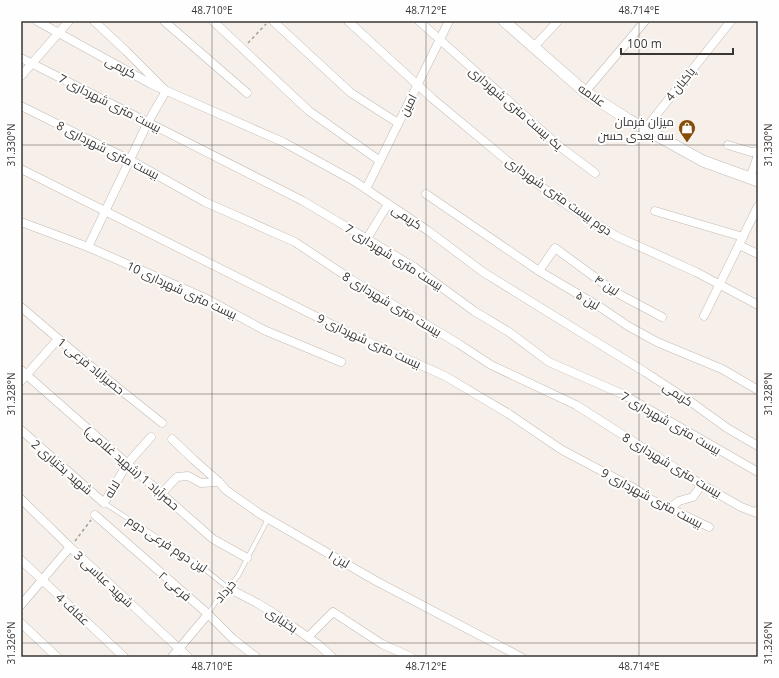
<svg xmlns="http://www.w3.org/2000/svg" width="779" height="678" viewBox="0 0 779 678" font-family="'Open Sans',Cairo,sans-serif">
<style>
.lines{fill:none;stroke-linecap:round;stroke-linejoin:round}
.lane-casing{stroke:#c2bbb5;stroke-width:5}
.street-casing{stroke:#c2bbb5;stroke-width:9}
.secondary-casing{stroke:#c2bbb5;stroke-width:12}
.path{stroke:#a39e99;stroke-width:1.5;stroke-dasharray:3 3;stroke-linecap:butt}
.lane{stroke:#fff;stroke-width:4}
.street{stroke:#fff;stroke-width:8}
.secondary{stroke:#fff;stroke-width:11}
.ticks{fill:none;stroke:#393634;stroke-width:1;stroke-opacity:0.45}
.labels{text-anchor:middle;dominant-baseline:central;stroke-width:4;stroke-linejoin:round;paint-order:stroke}
.street-label{font-size:12px;fill:#393634;stroke:#fefefe}
.poi-label{font-size:12px;fill:#393634;stroke:#fefefe;text-anchor:end}
.neatline{fill:none;stroke:#393634;stroke-width:1.5}
.ticks-label{font-size:10px;text-anchor:middle;fill:#393634}
</style>
<rect width="100%" height="100%" fill="#f7f0ea"/>
<g class="lines">
<defs>
<g id="lane">
<path d="M104,503L197,563L228,588"/>
<path d="M208,614L215,603L238,576L268,519"/>
</g>
<g id="street">
<path d="M37,21L151,84L283,142L354,181L427,230L483,272L645,372L691,402L727,428L758,446"/>
<path d="M164,21L247,93"/>
<path d="M213,21L309,111L380,161"/>
<path d="M273,21L351,93L398,123"/>
<path d="M348,21L433,99L516,168L564,203L616,236L696,272L758,305"/>
<path d="M419,21L559,146L595,173"/>
<path d="M533,48L558,21"/>
<path d="M21,58L303,201L414,267L474,311L509,332L549,362L622,394L758,472"/>
<path d="M21,76L69,21"/>
<path d="M585,92L645,21"/>
<path d="M21,106L130,160L205,202L295,242L352,280L459,344L491,365L576,405L694,480L741,507L757,513L758,510"/>
<path d="M645,129L731,21"/>
<path d="M728,145L751,152L758,151"/>
<path d="M21,169L351,334L445,376L509,414L562,450L634,488L650,499L709,527"/>
<path d="M750,178L758,155"/>
<path d="M366,189L449,21"/>
<path d="M426,194L539,271L600,307L628,326L657,342L722,369L758,390"/>
<path d="M655,211L743,237"/>
<path d="M21,222L88,247L205,298L264,330L341,362"/>
<path d="M366,240L388,204"/>
<path d="M739,245L758,254"/>
<path d="M88,247L148,122L166,91L126,51L94,21"/>
<path d="M539,271L555,248L615,292L662,317"/>
<path d="M21,307L82,359L162,423"/>
<path d="M704,316L758,206"/>
<path d="M21,370L213,539L247,558"/>
<path d="M21,381L58,339"/>
<path d="M21,430L104,503L127,464L151,437"/>
<path d="M172,439L194,460L219,482L226,490L260,514L376,581L521,657"/>
<path d="M161,494L177,477L188,476L201,483L219,482"/>
<path d="M21,499L70,547L188,657"/>
<path d="M670,508L679,501L693,497L702,484"/>
<path d="M95,515L208,614L233,639L256,657"/>
<path d="M21,560L124,657"/>
<path d="M228,588L257,603L275,614L319,645L332,657"/>
<path d="M21,605L70,547"/>
<path d="M21,623L57,657"/>
<path d="M308,637L333,612L382,644L411,657"/>
<path d="M172,657L208,614"/>
</g>
<path id="secondary" d="M504,21L585,92L629,120L703,161L758,181"/>
</defs>
<use href="#lane" class="lane-casing"/>
<use href="#street" class="street-casing"/>
<use href="#secondary" class="secondary-casing"/>
<g class="path">
<path d="M248,43L266,24"/>
<path d="M75,541L91,520"/>
</g>
<use href="#lane" class="lane"/>
<use href="#street" class="street"/>
<use href="#secondary" class="secondary"/>
</g>
<path class="ticks" d="M212,21V657M426,21V657M639,21V657M21,145H758M21,394H758M21,643H758"/>
<defs>
<symbol id="shop-pin" viewBox="-11 -11 22 30"><path d="M0 17L-7.5 6A9.5 9.5 0 1 1 7.5 6Z" fill="#884c09" stroke="#fefefe"/><path d="M-5-2.5h2.3a2.7 3.5 0 0 1 5.4 0H5L5.5 6h-11ZM-1.5-2.5h3a1.5 2.3 0 0 0-3 0Z" fill="#fff"/></symbol>
</defs>
<g fill-rule="evenodd">
<use href="#shop-pin" x="677" y="118" width="20" height="27"/>
</g>
<g class="labels">
<g class="street-label">
<text transform="translate(121 67) rotate(28)">کریمی</text>
<text transform="translate(680 84) rotate(-51)">پاکبان 4</text>
<text transform="translate(592 95) rotate(35)">علامه</text>
<text transform="translate(110 103) rotate(27)">بیست متری شهرداری 7</text>
<text transform="translate(408 105) rotate(-63)">امین</text>
<text transform="translate(516 108) rotate(41)">یک بیست متری شهرداری</text>
<text transform="translate(108 150) rotate(27)">بیست متری شهرداری 8</text>
<text transform="translate(559 196) rotate(35)">دوم بیست متری شهرداری</text>
<text transform="translate(407 217) rotate(34)">کریمی</text>
<text transform="translate(394 257) rotate(32)">بیست متری شهرداری 7</text>
<text transform="translate(607 285) rotate(34)">لین ۴</text>
<text transform="translate(182 290) rotate(25)">بیست متری شهرداری 10</text>
<text transform="translate(588 300) rotate(31)">لین ۵</text>
<text transform="translate(392 304) rotate(31)">بیست متری شهرداری 8</text>
<text transform="translate(369 341) rotate(25)">بیست متری شهرداری 9</text>
<text transform="translate(91 366) rotate(39)">حصیرآباد فرعی 1</text>
<text transform="translate(678 394) rotate(33)">کریمی</text>
<text transform="translate(671 423) rotate(30)">بیست متری شهرداری 7</text>
<text transform="translate(672 465) rotate(31)">بیست متری شهرداری 8</text>
<text transform="translate(62 467) rotate(41)">شهید بختیاری 2</text>
<text transform="translate(132 468) rotate(41)">حصرآباد 1 (شهید غلامی)</text>
<text transform="translate(112 489) rotate(-59)">لاله</text>
<text transform="translate(652 498) rotate(28)">بیست متری شهرداری 9</text>
<text transform="translate(167 544) rotate(33)">لین دوم فرعی دوم</text>
<text transform="translate(339 559) rotate(30)">لین ۱</text>
<text transform="translate(104 579) rotate(43)">شهید عباسی 3</text>
<text transform="translate(175 586) rotate(41)">۲ فرعی</text>
<text transform="translate(225 591) rotate(-50)">خرداد</text>
<text transform="translate(73 609) rotate(43)">عفاف 4</text>
<text transform="translate(282 620) rotate(34)">بختیاری</text>
</g>
<g class="poi-label">
<text x="674" y="121">میزان فرمان<tspan x="674" dy="14">سه بعدی حسن</tspan></text>
</g>
</g>
<rect width="779" height="678" fill="none" stroke="#fefefe" stroke-width="44"/>
<path d="M621 48v6h112v-6" fill="none" stroke="#393634" stroke-width="2"/>
<text x="627" y="48" font-size="12" fill="#393634" stroke="#fefefe" stroke-width="3" paint-order="stroke">100 m</text>
<rect x="22" y="22" width="735" height="634" class="neatline"/>
<g class="ticks-label">
<text x="212" y="14">48.710°E</text>
<text x="426" y="14">48.712°E</text>
<text x="639" y="14">48.714°E</text>
<text transform="translate(11 145) rotate(-90)" y="4">31.330°N</text>
<text transform="translate(768 145) rotate(-90)" y="4">31.330°N</text>
<text transform="translate(11 394) rotate(-90)" y="4">31.328°N</text>
<text transform="translate(768 394) rotate(-90)" y="4">31.328°N</text>
<text transform="translate(11 643) rotate(-90)" y="4">31.326°N</text>
<text transform="translate(768 643) rotate(-90)" y="4">31.326°N</text>
<text x="212" y="670">48.710°E</text>
<text x="426" y="670">48.712°E</text>
<text x="639" y="670">48.714°E</text>
</g>
</svg>
